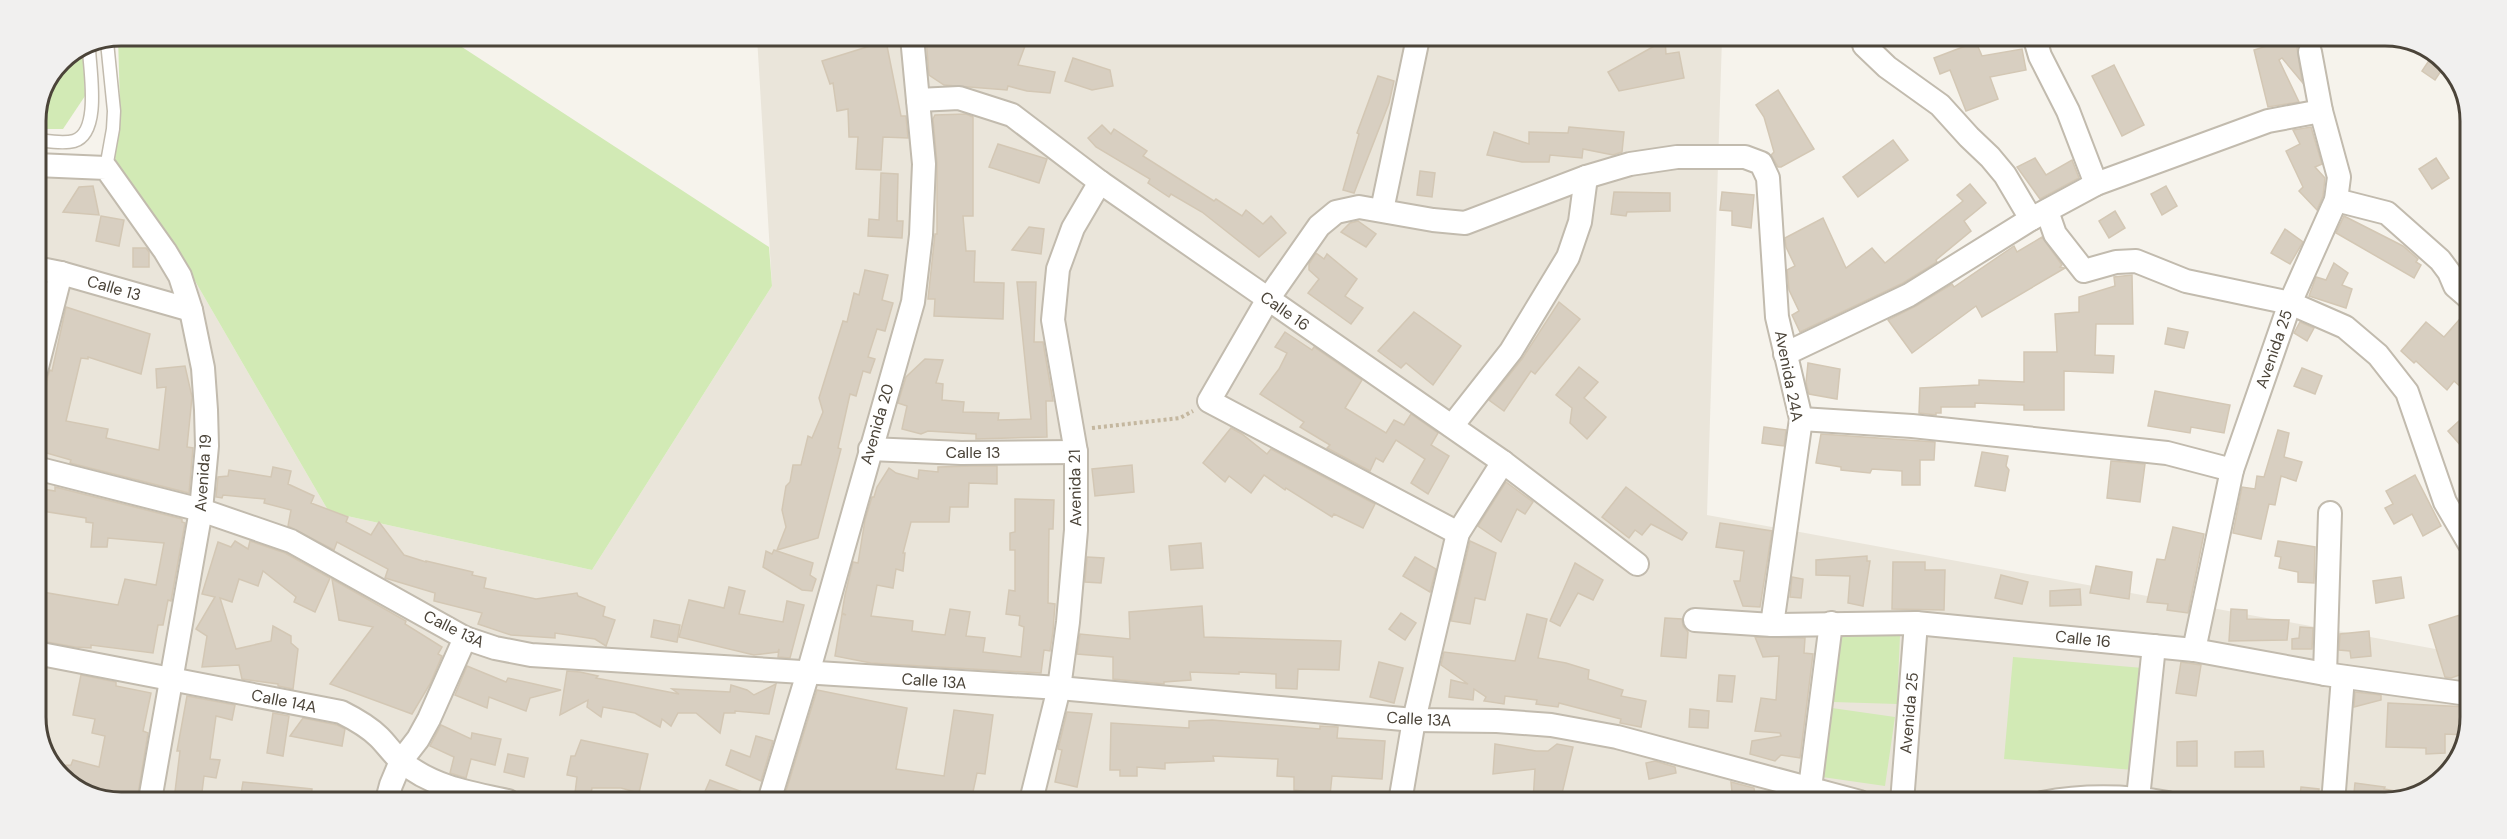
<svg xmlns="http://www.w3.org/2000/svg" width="2507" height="839" viewBox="0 0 2507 839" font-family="'DM Sans',sans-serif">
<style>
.residential{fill:#eae5da}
.green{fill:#d2eab5}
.building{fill:#d8cfc1;stroke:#d3c7b4;stroke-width:1.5}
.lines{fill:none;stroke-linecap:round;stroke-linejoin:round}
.service-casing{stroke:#c2bbae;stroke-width:15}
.minor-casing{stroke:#c2bbae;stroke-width:26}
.path{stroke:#c4b79f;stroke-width:4;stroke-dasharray:3 3;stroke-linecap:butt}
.service{stroke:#fff;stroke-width:12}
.minor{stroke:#fff;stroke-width:22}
.labels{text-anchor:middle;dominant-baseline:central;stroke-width:5;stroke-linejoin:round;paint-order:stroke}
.street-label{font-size:16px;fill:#4b4439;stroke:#fff}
.rim{fill:none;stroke:#4b4439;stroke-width:3}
</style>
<rect width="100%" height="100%" fill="#f6f3ec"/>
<path class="residential" d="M757,37L1722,38L1707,515L2468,655V740L2437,786L2386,803L99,800L57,774L36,724V163L113,167L184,262L329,512L592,570L772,286Z"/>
<g class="green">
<path d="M121,36H445L769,247L772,286L592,570L329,512L184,262L113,167L120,106L118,37Z"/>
<path d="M83,52L85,96L63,129H36V121L61,61Z"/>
<path d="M1835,633L1900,635L1897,704L1833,702Z"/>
<path d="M2013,657L2143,668L2133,770L2004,759Z"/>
<path d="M1832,708L1895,717L1885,786L1822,777Z"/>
</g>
<g class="building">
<path d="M926,37H1019L1018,46H1025L1018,65L1055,72L1050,93L1027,91L1008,86L1007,90L944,85L929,75Z"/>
<path d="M2289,39H2307L2301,42L2297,48L2302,82L2282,58L2279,60L2299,102L2268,107L2254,50Z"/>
<path d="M1665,40L1666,54L1679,52L1684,78L1619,91L1608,72Z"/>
<path d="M886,41L901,116H906L908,138L883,137L881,170L856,169L858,137H849L848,109L837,111L833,83L830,84L822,61Z"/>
<path d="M1976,42L1982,56L2022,49L2026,70L1990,77L1998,99L1966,111L1950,70L1940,74L1934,58Z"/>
<path d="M2432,56L2445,65L2435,80L2422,71Z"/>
<path d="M1073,58L1110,70L1113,86L1092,90L1065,81Z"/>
<path d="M2114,65L2144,125L2122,136L2092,76Z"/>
<path d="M1378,76L1394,81L1389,103L1354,193L1343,190L1359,134L1357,133Z"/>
<path d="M1778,90L1814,149L1781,167H1778L1771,155L1774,152L1764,117L1756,105Z"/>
<path d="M966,114L973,117V216H963L966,251H975L974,282L1004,283L1003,319L934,316L935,299H928L935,234H937V163L933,119L935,115Z"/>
<path d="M1102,125L1111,134L1114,129L1147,151L1143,156L1214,201L1216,199L1242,216L1246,210L1263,224L1271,216L1286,233L1259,257L1202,212L1171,194L1169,197L1148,183L1150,179L1096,147L1088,138Z"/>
<path d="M1569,127L1624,132L1622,152L1613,155L1583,149L1582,158L1550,155L1549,162H1522L1487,155L1494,132L1529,144V132L1568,133Z"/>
<path d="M2311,127L2322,164L2315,167L2325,178L2323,196L2317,210L2299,191L2303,187L2286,151L2300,144L2293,130Z"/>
<path d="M1893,140L1908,160L1858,197L1843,177Z"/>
<path d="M998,144L1047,159L1039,183L989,167Z"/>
<path d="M2035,158L2046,175L2072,160L2079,178L2040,199L2017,167Z"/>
<path d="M2436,158L2449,178L2432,189L2419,169Z"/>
<path d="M1420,171L1435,173L1432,197L1417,195Z"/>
<path d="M881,173L898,174L897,221H903L902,238L868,236L869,219L879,220Z"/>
<path d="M1970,184L1986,203L1964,221L1971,231L1936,260L1937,262L1903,283L1800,332L1792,315L1799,311L1789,290L1787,270L1795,266L1786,247L1785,238L1823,218L1846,268L1872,248L1885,263L1963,201L1957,195Z"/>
<path d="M93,186L99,215L63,212L79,187Z"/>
<path d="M2166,186L2177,206L2162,215L2151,194Z"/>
<path d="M1614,192L1670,193V211L1627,212L1626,216L1611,214Z"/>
<path d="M1722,192L1754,195L1751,228L1732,225V211L1720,210Z"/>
<path d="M2115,211L2125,228L2109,238L2099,221Z"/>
<path d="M101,216L124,220L119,246L96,241Z"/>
<path d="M2344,216L2403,246L2418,259L2416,262L2421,265L2414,278L2338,234L2336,233Z"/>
<path d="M1358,221L1376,234L1366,247L1341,232L1350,223Z"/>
<path d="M1029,227L1044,229L1041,254L1012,250Z"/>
<path d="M2285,229L2303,242L2290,264L2271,253Z"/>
<path d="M2042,237L2062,265L2060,267L2065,268L1982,317L1976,306L1912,353L1888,320L1916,306L1952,284L1954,287L2014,246L2017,252Z"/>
<path d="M133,248H146L149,252V267H133Z"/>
<path d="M1316,253L1324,259L1327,254L1357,279L1345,296L1363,308L1351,324L1308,293L1319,279L1309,270V264Z"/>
<path d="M2334,263L2348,273L2342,285L2352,289L2346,308L2309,296L2316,277L2326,280Z"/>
<path d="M865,270L888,275L882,300L893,303L885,331L877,329L868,357L875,359L870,373L863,371L856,396L850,394L838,448L841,449L818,538L777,550L786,527L782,510L786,486L790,482L793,465H801L808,436L812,438L823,412L819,398L843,321L847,322L854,293L859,295Z"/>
<path d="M2132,275L2133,324H2096L2095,355L2114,356L2113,373L2064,371V410H2024V405L1975,403V407H1941V413H1936V415L1919,413L1920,388L1979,385V380L2024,382V352H2057L2055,314L2079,312V297L2115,286L2114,277Z"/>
<path d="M1017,282H1036L1034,342H1043L1053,401H1046L1047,437L976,439V434L928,431L921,434L902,429L907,406L898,403L906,377L925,359L943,360L936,383L943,384L942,400L964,402L963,412L999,413L998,420L1031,419Z"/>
<path d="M1559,302L1580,319L1535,374L1531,371L1504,411L1489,400L1522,359Z"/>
<path d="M66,307L150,334L141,374L88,357V359L81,358L66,421L108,429L106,438L159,450L166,387L157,388L156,369L185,366L192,397L187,447L193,448L189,493L70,463L71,460L36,450L38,421L41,422L48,376L50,370L52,371Z"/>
<path d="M1414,312L1461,346L1433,385L1406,363L1401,368L1378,351Z"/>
<path d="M2466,312H2470V395L2454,381L2447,390L2416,361L2414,363L2401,351L2426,322L2444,337Z"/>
<path d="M2300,322L2314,328L2307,341L2294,333Z"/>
<path d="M2168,328L2188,332L2184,348L2165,344Z"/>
<path d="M1285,332L1312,350L1314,347L1362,380L1345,408L1386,433L1394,420L1404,425L1411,414L1438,433L1431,445L1449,456L1428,494L1411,483L1425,459L1396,440L1383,462L1376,458L1370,471L1327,448L1330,445L1300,427L1304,422L1260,394L1279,369L1287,353L1275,347Z"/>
<path d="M1808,363L1840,369L1837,399L1809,394L1806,383Z"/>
<path d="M1579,367L1598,382L1584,398L1606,417L1587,439L1570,423L1572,408L1556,395Z"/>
<path d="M2302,368L2322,376L2315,394L2294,386Z"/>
<path d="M2155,391L2230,405L2224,433L2191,427L2190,433L2148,426Z"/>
<path d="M2469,412V455L2448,431Z"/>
<path d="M1764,427L1786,430L1784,446L1762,443Z"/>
<path d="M1231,428L1242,434L1267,454L1271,449L1375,504L1363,528L1334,514L1332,517L1286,488L1285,490L1264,475L1251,493L1229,476L1225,482L1203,463Z"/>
<path d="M2278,430L2289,433L2284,457L2302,462L2296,481L2281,476L2275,505L2269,504L2261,539L2233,533L2242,487L2255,489L2257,476L2264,477Z"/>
<path d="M1821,434L1935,442L1934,460H1920V485H1902V471L1872,469L1870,473L1841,470V467L1816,463Z"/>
<path d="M1982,452L2008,456L2006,466L2009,470L2005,491L1975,486Z"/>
<path d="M2111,461L2145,464L2140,502L2107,498Z"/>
<path d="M1132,465L1134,492L1095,496L1092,469Z"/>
<path d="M973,466H997V484L969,483L968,507H950L949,522H911L903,553H905L903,571L896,569L893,588L877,585L871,616L913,621L912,631L945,635L950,609L970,612L966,636L985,638L983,652L1021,657L1024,627L1019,625L1020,616L1006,614L1009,590L1015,591V550H1010V533L1015,532V499L1054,500L1053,529H1049L1048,603L1055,604L1053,631L1050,651L1044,650L1041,673L871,663L835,656L842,614L846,615L842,613L845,595L853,562L858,563L865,520L872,497H874L877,487L889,468L896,473L918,479L919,470L938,472V467Z"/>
<path d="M273,467L291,471L288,484L314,496L311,503L348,517L346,522L371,535L379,522L404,555L426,562V561L473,572L472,575L486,578L484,588L536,599L577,593L578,596L605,607L603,616L615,620L606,646L595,639L555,633V638L511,635L478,624L482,613L434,601L435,593L385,578L388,569L337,542L334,550L288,526L291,510L264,503L265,499L223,495L222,498L216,497L218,477L228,476L229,470L271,477Z"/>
<path d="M2415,475L2441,526L2423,536L2412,514L2394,524L2385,508L2393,504L2386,491Z"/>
<path d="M1506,482L1533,502L1525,514L1517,509L1501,542L1478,526Z"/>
<path d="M55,487L182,519V522L185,523L171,601L168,600L163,625H158L153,653L91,645V648L75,647L36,640V591L118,605L125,579L156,585L164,543L108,538L107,547H91L93,523L86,522V518L36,510V488L55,491Z"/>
<path d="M1626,487L1687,533L1682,540L1651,524L1642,535L1635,530L1629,538L1602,517Z"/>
<path d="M1720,523L1772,531L1760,607L1743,606L1734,581H1740L1744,551L1716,547Z"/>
<path d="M2173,527L2204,534L2188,613L2167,610L2168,604L2147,602L2157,559L2165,560Z"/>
<path d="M235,541L248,549L250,541L285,553L330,578L315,612L294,602L296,597L263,571L258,586L239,579L232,602L220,598L236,649L271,641L273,626L291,636V643L298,649L293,689L278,686V684L242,679L239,665L202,667L207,636L196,629L215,597L202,594L218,542L231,547Z"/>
<path d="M1470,541L1496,553L1485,600L1475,598L1470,624L1451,621Z"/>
<path d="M2278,541L2315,547L2314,583L2298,582V572L2279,568L2281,557L2275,556Z"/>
<path d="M1201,543L1203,568L1171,570L1169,546Z"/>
<path d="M774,550L813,563L810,575L816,579L812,591L802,590L763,567L766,551L772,554Z"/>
<path d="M1867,556V561H1870L1863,606L1848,603L1850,576L1816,575V560Z"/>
<path d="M1087,557L1104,558L1101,583L1085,582Z"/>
<path d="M1415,557L1436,569L1430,592L1403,576Z"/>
<path d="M1893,562H1925V570H1945L1944,610L1892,609Z"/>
<path d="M1575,563L1603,580L1593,600L1578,593L1560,626L1550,621Z"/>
<path d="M2096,566L2132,572L2129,599L2090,593Z"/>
<path d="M2001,575L2028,582L2022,604L1995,598Z"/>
<path d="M1792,577L1803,579L1801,598L1790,597Z"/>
<path d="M2401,577L2404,598L2376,603L2373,581Z"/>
<path d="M332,579L406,621L405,624L442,647L438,654L442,656L430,684L412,714L330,684L373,627L339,620Z"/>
<path d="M729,587L745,591L739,614L783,622L787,601L804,605L790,658L778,657L779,649L778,652L754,655L679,637L689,600L724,608Z"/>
<path d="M2080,589L2081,605L2050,606V591Z"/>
<path d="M1202,606L1204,637L1341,641L1339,670L1298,669L1297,689L1276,688V674L1239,672V674L1190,672L1191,680L1164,682V684L1113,679V657L1077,654L1080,634L1130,639L1129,612Z"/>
<path d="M2231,609L2247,610V619L2289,620L2287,640L2229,641Z"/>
<path d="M2469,612L2468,672L2451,678L2445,677L2429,625Z"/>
<path d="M1401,613L1416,623L1405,640L1389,629Z"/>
<path d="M1527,614L1547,619L1538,658L1566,663L1589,670L1588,679L1623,690L1621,696L1646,701L1641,727L1620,723L1621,719L1559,703L1558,707L1536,704L1537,700L1505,696L1504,704L1484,701L1486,697L1474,689L1473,700L1449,697L1451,680L1468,684L1441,665L1444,652L1515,661Z"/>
<path d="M1665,618L1682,619L1683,626L1688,632L1686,658L1661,656Z"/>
<path d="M654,620L680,625L677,642L651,637Z"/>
<path d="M2300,627L2313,628L2312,649H2292V639L2299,638Z"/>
<path d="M2369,631L2371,656L2351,658L2350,651L2339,650L2340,634Z"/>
<path d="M1755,637L1805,638L1804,653L1813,654L1800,758L1781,755L1775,761L1750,754L1752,741L1781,736L1780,733L1755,731L1761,698L1776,700L1779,656L1763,657Z"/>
<path d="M1379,662L1403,668L1394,703L1370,697Z"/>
<path d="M2181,662L2201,665L2196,696L2176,693Z"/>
<path d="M467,666L506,682L508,678L561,690L530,698L526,711L489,697L487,708L455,695Z"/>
<path d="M567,671L580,672L598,676L596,678L679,694L672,689L730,692L731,685L747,690L754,695L776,684L769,714L735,711V713H724L720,733L696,713H678L671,726L662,719L660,727L635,713L603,707L601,717L587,707L588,700L560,715Z"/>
<path d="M81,675L116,682V686L151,693L143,731L148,733L137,800H99L57,774L54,766L71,765L73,760L99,767L105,736L92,733L95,719L73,715Z"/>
<path d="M1719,675L1735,676L1732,702L1717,701Z"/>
<path d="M817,690L907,708L896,769L944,776L954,710L993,715L985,774L977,773L971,801H783Z"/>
<path d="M2355,692L2381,695V700L2354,707Z"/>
<path d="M187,696L235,705L232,720L216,716L210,759L220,760L216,778L204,776L201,800H174L180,751H177Z"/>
<path d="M2388,703L2468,707V735L2445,734V753L2426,754V748L2386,747Z"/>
<path d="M1690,709L1709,711L1708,728L1689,727Z"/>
<path d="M1067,712L1092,714L1077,787L1055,782L1062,750L1058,749Z"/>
<path d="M273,713L289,716L283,756L267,753Z"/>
<path d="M303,718L337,725L345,729L342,746L290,736Z"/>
<path d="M1212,720L1320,729V726L1338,727L1337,738L1385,741L1382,779L1332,776L1330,795L1294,790V777L1277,776L1278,759L1213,756L1214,761L1165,763V769L1137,767V776H1120V770H1110L1111,723L1189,728V721Z"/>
<path d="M441,725L471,739L472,733L501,739L495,765L471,759L466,778L450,773L454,757L430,746Z"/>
<path d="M756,736L773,741L761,781L726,765L731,750L750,757Z"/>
<path d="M581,740L648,754L639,793L621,788H592L590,801H574L577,777L567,775L571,756H575Z"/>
<path d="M2197,741V766H2177V742Z"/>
<path d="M1495,744L1536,751H1548L1557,744L1573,747L1560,802H1533L1535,769L1493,774Z"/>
<path d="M2263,751L2264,767H2235V752Z"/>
<path d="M508,754L528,758L524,777L504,772Z"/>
<path d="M1655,761L1675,767L1676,773L1649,779L1646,763Z"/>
<path d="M710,780L756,797V801H720L703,796Z"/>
<path d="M243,782L312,789L311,800H240Z"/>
<path d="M1731,782L1754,788L1756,802H1733Z"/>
<path d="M2355,783L2385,787L2384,789L2413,794L2386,803H2353Z"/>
<path d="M2301,787L2319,789L2318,803H2299Z"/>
</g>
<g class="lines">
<defs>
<g id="service">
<path d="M36,140C47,141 63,144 74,141C101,133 90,72 89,49"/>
<path d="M106,168L113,129L114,111L107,42"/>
</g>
<g id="minor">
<path d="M1863,38L1864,45L1887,67L1940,105L1969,137L1990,157L2005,175L2031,219"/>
<path d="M2035,39L2040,56L2068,111L2096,184"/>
<path d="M918,100L959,98L1012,115L1100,182L1503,462L1637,564"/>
<path d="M36,165L106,168L165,251L180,276L191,310L203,368L206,410L207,446L201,510L150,800"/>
<path d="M2336,200L2387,213L2440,260L2449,272L2455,286L2470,299"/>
<path d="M1382,210L1418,38"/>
<path d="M2047,211L2055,234L2084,271L2116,262L2136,261L2186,281L2290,303L2345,327L2378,355L2407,392L2445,502L2469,543"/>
<path d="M36,268L61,273L191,310"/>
<path d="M1785,354L1909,295L2031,219L2096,184L2268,121L2321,111"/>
<path d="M36,371L61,273"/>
<path d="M1801,419L1912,426L2167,453L2232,470"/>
<path d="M1452,426L1511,351L1568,257L1580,222L1586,177"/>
<path d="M870,449L961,453L1076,452"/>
<path d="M36,468L201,510L291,541L465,638L495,648L531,655L1059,688L1414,720L1497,721L1551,725L1617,737L1860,802"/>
<path d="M1458,533L1209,401L1268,299L1319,226L1336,212L1359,207L1433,220L1465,223L1586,177L1630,164L1677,157H1745L1761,163L1768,178L1777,317L1801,419L1772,625"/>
<path d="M1695,620L1772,625L1916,623L2194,650L2325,674L2468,694"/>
<path d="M2194,650L2232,470L2290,303L2336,200L2339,177L2321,111L2310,52"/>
<path d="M36,653L341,712C355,719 368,726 379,737C387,745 393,754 401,761C432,787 470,793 508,801"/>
<path d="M2325,674L2330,513"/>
<path d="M1810,788L1831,623"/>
<path d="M2138,798L2154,646"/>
<path d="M387,800L391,785L401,761L418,739L429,719L465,638"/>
<path d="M769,801L808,673L913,302L921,235L924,164L912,37"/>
<path d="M1031,801L1059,688L1068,622L1076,530V452L1053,320L1058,269L1073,228L1100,182"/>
<path d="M1400,802L1414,720L1458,533L1503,462"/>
<path d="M1902,802L1916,623"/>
<path d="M2042,803C2084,795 2127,796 2168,803"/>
<path d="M2333,803L2343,677"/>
</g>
</defs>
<use href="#service" class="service-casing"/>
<use href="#minor" class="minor-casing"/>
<path class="path" d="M1092,428L1180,418L1193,411"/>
<use href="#service" class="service"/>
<use href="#minor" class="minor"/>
</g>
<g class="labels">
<g class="street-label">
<text transform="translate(114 288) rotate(16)">Calle 13</text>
<text transform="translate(1285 311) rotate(35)">Calle 16</text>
<text transform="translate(2274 349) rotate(-71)">Avenida 25</text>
<text transform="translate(1789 376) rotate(79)">Avenida 24A</text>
<text transform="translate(877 424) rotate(-74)">Avenida 20</text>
<text x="973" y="452">Calle 13</text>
<text transform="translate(203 473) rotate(-86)">Avenida 19</text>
<text transform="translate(1075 488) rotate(-91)">Avenida 21</text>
<text transform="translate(454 629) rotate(26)">Calle 13A</text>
<text transform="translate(2083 639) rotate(6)">Calle 16</text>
<text transform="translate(934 681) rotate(4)">Calle 13A</text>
<text transform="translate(284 701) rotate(11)">Calle 14A</text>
<text transform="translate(1909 713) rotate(-85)">Avenida 25</text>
<text transform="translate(1419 719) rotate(3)">Calle 13A</text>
</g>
</g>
<path d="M0 0H2507V839H0ZM121 46H2385A75 75 0 0 1 2460 121V717A75 75 0 0 1 2385 792H121A75 75 0 0 1 46 717V121A75 75 0 0 1 121 46Z" fill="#f1f0ef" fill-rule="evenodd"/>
<path class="rim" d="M121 46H2385A75 75 0 0 1 2460 121V717A75 75 0 0 1 2385 792H121A75 75 0 0 1 46 717V121A75 75 0 0 1 121 46Z"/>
</svg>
